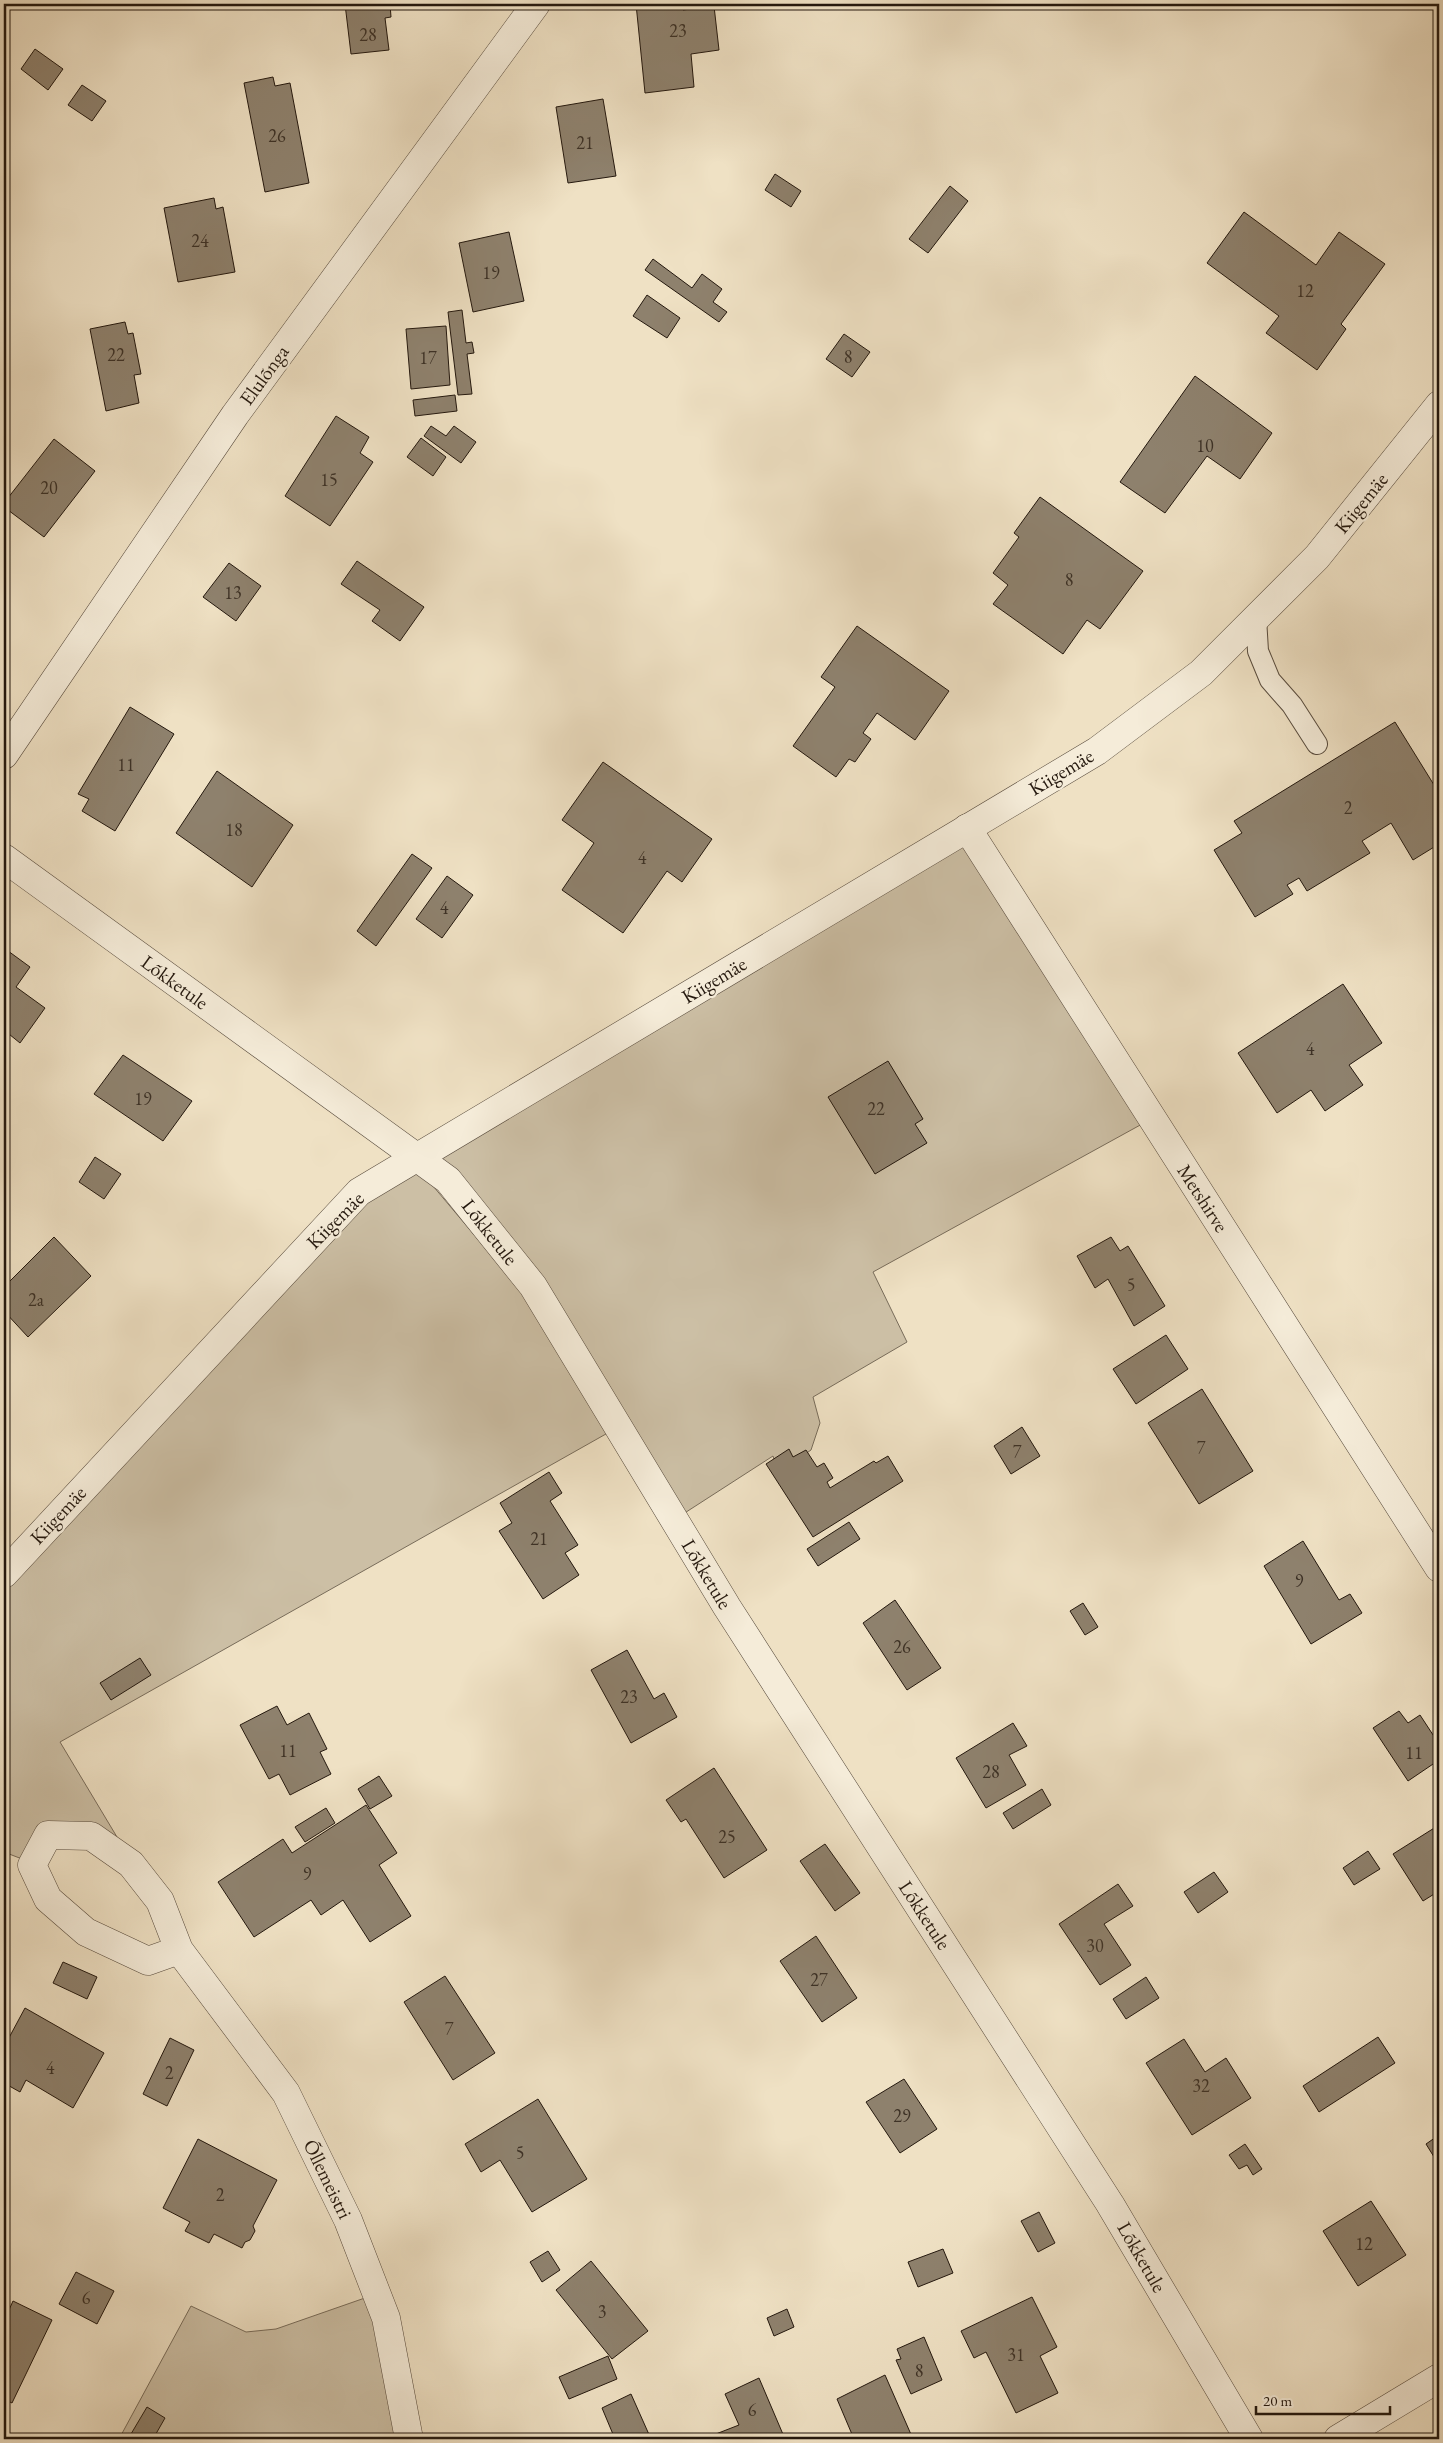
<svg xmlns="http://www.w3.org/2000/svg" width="1443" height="2443" viewBox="0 0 1443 2443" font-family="'EB Garamond',serif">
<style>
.green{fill:#ccbfa5;stroke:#786c5a}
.building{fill:#8e816d;stroke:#24180e}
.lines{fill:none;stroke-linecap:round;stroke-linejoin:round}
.lane-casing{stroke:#574a3c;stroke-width:22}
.street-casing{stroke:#574a3c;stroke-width:29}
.lane{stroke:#f5ecd9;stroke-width:20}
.street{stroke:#f5ecd9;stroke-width:28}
.labels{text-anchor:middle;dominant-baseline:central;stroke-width:4.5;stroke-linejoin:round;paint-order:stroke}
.number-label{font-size:18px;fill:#3e3226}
.street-label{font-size:20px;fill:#24180e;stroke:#f5ecd9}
</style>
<rect width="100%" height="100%" fill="#efe1c4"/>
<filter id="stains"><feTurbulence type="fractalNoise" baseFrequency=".004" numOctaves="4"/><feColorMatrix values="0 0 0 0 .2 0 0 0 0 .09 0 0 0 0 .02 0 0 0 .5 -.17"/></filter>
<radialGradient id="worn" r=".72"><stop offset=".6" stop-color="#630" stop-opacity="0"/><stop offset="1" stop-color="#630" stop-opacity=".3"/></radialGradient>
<g class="green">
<path d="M965,825L1153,1118L873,1272L907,1342L813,1397L820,1423L811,1450L778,1473L773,1456L680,1516L432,1154Z"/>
<path d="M417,1167L524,1294L613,1430L60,1742L123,1847L49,1842L35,1864L4,1852V1591L362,1203Z"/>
<path d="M382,2292L420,2439H119L191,2306L246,2332L276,2329Z"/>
</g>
<g class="building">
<path d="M345,4H390L391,17L385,18L389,50L351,54Z"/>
<path d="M636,4H683V10L714,6L719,50L691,54L694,87L645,93Z"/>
<path d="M35,49L63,69L48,90L21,69Z"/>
<path d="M273,77L275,86L290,83L309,183L265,192L244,83Z"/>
<path d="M82,85L106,101L92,121L68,105Z"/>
<path d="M603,99L616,176L568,183L556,107Z"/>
<path d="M775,174L801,191L791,207L765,190Z"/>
<path d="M950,186L968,201L928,253L909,239Z"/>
<path d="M214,198L216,209L223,207L235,272L178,282L164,208Z"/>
<path d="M1244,212L1316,265L1339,232L1385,264L1341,324L1346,329L1317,370L1266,333L1279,316L1207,263Z"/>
<path d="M509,232L524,301L473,312L459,243Z"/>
<path d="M653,259L692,288L702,274L722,289L713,302L727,312L719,322L645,270Z"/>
<path d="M647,295L680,318L667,338L633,316Z"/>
<path d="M462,310L466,343L472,342L474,353L467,354L472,394L458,395L448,312Z"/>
<path d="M125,322L128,334L133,333L141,374L134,375L139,403L106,411L90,329Z"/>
<path d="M446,326L450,385L411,389L406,329Z"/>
<path d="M844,334L870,352L852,377L826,359Z"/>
<path d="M1195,376L1272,433L1240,479L1207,456L1165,513L1120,482Z"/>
<path d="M455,395L457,411L415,416L413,400Z"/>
<path d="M336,416L369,437L360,453L373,462L330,526L285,496Z"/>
<path d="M431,426L446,436L454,426L476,442L461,463L424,436Z"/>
<path d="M421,438L446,457L433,476L407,457Z"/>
<path d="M54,439L95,471L44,537L4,507V503Z"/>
<path d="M1040,497L1143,571L1100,629L1087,620L1063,654L993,604L1008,585L993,573L1019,537L1014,533Z"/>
<path d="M357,561L424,607L400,641L372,621L380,610L341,584Z"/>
<path d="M229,563L261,586L236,621L203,597Z"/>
<path d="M857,626L949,691L915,740L877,713L863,733L871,739L855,762L849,759L836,777L793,746L835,687L821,677Z"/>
<path d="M130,707L174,734L115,831L82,811L89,799L78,794Z"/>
<path d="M1395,722L1439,793V844L1413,860L1391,823L1362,841L1370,853L1307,891L1299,878L1287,885L1293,894L1255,917L1214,850L1242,833L1234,821Z"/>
<path d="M603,762L712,839L682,882L667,871L623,933L562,890L594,843L562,820Z"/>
<path d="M217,771L293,825L252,887L176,833Z"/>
<path d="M412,854L432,868L376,946L357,931Z"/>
<path d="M447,876L473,895L442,938L416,919Z"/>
<path d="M4,948L30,967L16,987L45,1008L20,1043L4,1030Z"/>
<path d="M1343,984L1382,1043L1349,1065L1363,1085L1325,1111L1311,1090L1277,1113L1238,1053Z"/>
<path d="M123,1055L192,1101L163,1141L94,1094Z"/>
<path d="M888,1061L923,1119L915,1124L927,1143L875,1174L828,1097Z"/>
<path d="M95,1157L121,1174L104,1199L79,1182Z"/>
<path d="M54,1237L91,1276L28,1337L4,1311V1287Z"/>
<path d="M1111,1237L1120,1251L1128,1246L1165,1306L1134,1326L1108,1279L1095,1288L1077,1256Z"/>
<path d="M1166,1335L1188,1369L1136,1404L1113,1369Z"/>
<path d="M1202,1389L1253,1471L1199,1504L1148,1423Z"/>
<path d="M1022,1427L1040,1456L1011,1474L994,1446Z"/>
<path d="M789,1449L793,1457L806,1450L817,1467L824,1463L833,1478L827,1482L830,1488L874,1461L876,1463L888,1456L903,1481L813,1537L766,1464Z"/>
<path d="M549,1472L562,1493L550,1501L578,1545L565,1553L579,1575L543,1599L499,1531L512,1523L500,1503Z"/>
<path d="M849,1522L860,1539L818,1566L807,1549Z"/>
<path d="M1303,1541L1339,1600L1350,1594L1362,1613L1311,1644L1264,1566Z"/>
<path d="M895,1600L941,1668L907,1690L863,1623Z"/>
<path d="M1083,1603L1098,1627L1085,1635L1070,1611Z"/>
<path d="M627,1650L654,1699L664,1693L677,1717L631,1743L591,1670Z"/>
<path d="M140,1658L151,1675L111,1700L100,1683Z"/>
<path d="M277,1706L287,1725L309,1713L327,1749L320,1752L331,1774L290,1795L279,1774L269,1779L240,1725Z"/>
<path d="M1399,1711L1408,1723L1420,1715L1439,1744V1760L1408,1781L1373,1728Z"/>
<path d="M1013,1723L1027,1746L1009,1755L1026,1785L986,1808L956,1758Z"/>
<path d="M714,1768L767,1850L724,1878L686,1819L681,1822L666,1800Z"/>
<path d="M379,1776L392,1796L370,1809L358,1789Z"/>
<path d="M1042,1789L1051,1805L1013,1829L1003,1813Z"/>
<path d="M366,1805L397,1853L379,1865L411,1916L370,1942L343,1900L321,1915L311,1900L254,1937L218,1882L283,1839L292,1853Z"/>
<path d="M326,1808L335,1823L305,1842L295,1827Z"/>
<path d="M1439,1825V1891L1423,1901L1393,1854Z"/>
<path d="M825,1844L860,1893L835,1911L800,1861Z"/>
<path d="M1368,1851L1380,1869L1354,1885L1343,1868Z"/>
<path d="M1214,1872L1228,1892L1198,1913L1184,1892Z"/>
<path d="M1118,1884L1133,1906L1104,1924L1131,1965L1100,1985L1059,1924Z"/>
<path d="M816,1936L857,1998L822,2022L780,1961Z"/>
<path d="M63,1962L97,1977L87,1999L53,1983Z"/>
<path d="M445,1976L495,2053L453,2080L404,2002Z"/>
<path d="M1146,1977L1159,1998L1126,2019L1113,1999Z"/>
<path d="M25,2008L104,2053L73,2108L26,2080L20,2092L4,2083V2047Z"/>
<path d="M1378,2037L1395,2063L1319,2112L1303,2086Z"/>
<path d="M170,2038L194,2050L167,2106L143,2094Z"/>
<path d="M1184,2039L1205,2072L1226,2058L1251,2098L1192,2135L1146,2063Z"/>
<path d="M904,2079L937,2129L900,2153L866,2102Z"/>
<path d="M538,2099L587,2179L532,2212L500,2160L481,2172L465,2144Z"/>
<path d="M1439,2135V2165L1426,2144Z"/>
<path d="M198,2139L277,2180L253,2226L255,2231L250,2240L245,2242L242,2248L214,2234L209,2243L185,2231L190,2222L163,2208Z"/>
<path d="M1245,2144L1262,2169L1253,2175L1247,2165L1239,2169L1229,2155Z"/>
<path d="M1371,2201L1406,2255L1358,2286L1323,2231Z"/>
<path d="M1039,2212L1055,2243L1038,2252L1021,2221Z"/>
<path d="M943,2249L953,2273L918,2287L908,2262Z"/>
<path d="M548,2251L560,2270L542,2282L530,2262Z"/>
<path d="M591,2261L648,2331L612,2359L556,2290Z"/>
<path d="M76,2272L114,2291L97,2324L59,2304Z"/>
<path d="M1032,2297L1057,2347L1040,2356L1058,2393L1016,2413L986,2352L974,2358L961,2331Z"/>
<path d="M13,2301L52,2320L12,2403L4,2399V2321Z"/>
<path d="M787,2309L794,2327L774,2336L767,2318Z"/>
<path d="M924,2337L942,2380L911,2394L896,2360L901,2359L897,2349Z"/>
<path d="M608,2356L617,2379L569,2399L559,2377Z"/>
<path d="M885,2375L913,2439H854L837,2399Z"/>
<path d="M759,2378L785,2439H703L739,2425L725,2394Z"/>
<path d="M631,2394L651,2439H615L602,2408Z"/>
<path d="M147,2407L165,2418L153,2439H128Z"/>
</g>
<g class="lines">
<defs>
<path id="lane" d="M1256,618L1258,651L1270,680L1292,705L1317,744"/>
<g id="street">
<path d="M4,755L235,415L536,4"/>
<path d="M967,828L1439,1568"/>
<path d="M4,858L448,1180L533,1286L727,1607L1110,2204L1249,2439"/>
<path d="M4,1574L359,1192L1097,751L1201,673L1317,557L1439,405"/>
<path d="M179,1950L148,1961L86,1932L48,1899L32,1865L48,1835L91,1836L131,1864L160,1901L179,1950L286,2093L348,2220L386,2318L409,2439"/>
<path d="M1338,2439L1439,2378"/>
</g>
</defs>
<use href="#lane" class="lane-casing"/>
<use href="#street" class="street-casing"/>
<use href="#lane" class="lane"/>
<use href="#street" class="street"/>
</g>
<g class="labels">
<g class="number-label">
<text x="678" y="30">23</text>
<text x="368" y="34">28</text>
<text x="277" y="135">26</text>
<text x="585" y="142">21</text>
<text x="200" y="240">24</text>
<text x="491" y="272">19</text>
<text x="1305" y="290">12</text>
<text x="116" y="354">22</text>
<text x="848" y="356">8</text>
<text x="428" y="357">17</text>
<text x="1205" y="445">10</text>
<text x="329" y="479">15</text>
<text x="49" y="487">20</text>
<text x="1069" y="579">8</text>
<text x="233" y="592">13</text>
<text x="126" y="764">11</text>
<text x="1348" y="807">2</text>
<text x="234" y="829">18</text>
<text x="642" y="857">4</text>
<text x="444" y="907">4</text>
<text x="1310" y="1048">4</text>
<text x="143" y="1098">19</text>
<text x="876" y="1108">22</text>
<text x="1131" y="1284">5</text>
<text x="36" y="1299">2a</text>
<text x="1201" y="1447">7</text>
<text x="1017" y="1451">7</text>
<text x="539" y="1538">21</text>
<text x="1299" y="1580">9</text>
<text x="902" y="1646">26</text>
<text x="629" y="1696">23</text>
<text x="288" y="1750">11</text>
<text x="1414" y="1752">11</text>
<text x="991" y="1771">28</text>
<text x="727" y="1836">25</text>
<text x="307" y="1873">9</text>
<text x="1095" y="1945">30</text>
<text x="819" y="1979">27</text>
<text x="449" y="2028">7</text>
<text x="50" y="2067">4</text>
<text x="169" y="2072">2</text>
<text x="1201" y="2085">32</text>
<text x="902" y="2115">29</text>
<text x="520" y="2152">5</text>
<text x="220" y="2194">2</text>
<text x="1364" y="2243">12</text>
<text x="86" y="2297">6</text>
<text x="602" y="2311">3</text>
<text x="1016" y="2354">31</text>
<text x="919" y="2370">8</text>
<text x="752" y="2409">6</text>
</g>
<g class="street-label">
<text transform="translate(264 375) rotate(-54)">Elulõnga</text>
<text transform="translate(1361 503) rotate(-51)">Kiigemäe</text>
<text transform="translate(1061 772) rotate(-31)">Kiigemäe</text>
<text transform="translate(714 980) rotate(-31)">Kiigemäe</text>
<text transform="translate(175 982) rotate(36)">Lõkketule</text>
<text transform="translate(1203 1198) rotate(57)">Metshirve</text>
<text transform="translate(335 1220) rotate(-45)">Kiigemäe</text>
<text transform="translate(490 1232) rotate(52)">Lõkketule</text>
<text transform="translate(58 1515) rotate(-47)">Kiigemäe</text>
<text transform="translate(707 1574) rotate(59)">Lõkketule</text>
<text transform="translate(925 1915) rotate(57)">Lõkketule</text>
<text transform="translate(328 2179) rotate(64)">Õllemeistri</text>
<text transform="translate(1142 2257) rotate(60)">Lõkketule</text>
</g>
</g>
<rect width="1443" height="2443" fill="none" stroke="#efe1c4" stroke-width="20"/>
<rect x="5" y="5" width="1433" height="2433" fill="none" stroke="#24180e" stroke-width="2.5"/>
<rect x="10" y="10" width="1423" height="2423" fill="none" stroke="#24180e"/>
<path d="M1256 2406v8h134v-8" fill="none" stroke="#24180e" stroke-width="2.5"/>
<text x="1263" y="2406" font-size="15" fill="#24180e" stroke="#f5ecd9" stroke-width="4" paint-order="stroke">20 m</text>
<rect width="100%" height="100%" filter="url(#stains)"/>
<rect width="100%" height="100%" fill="url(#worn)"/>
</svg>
